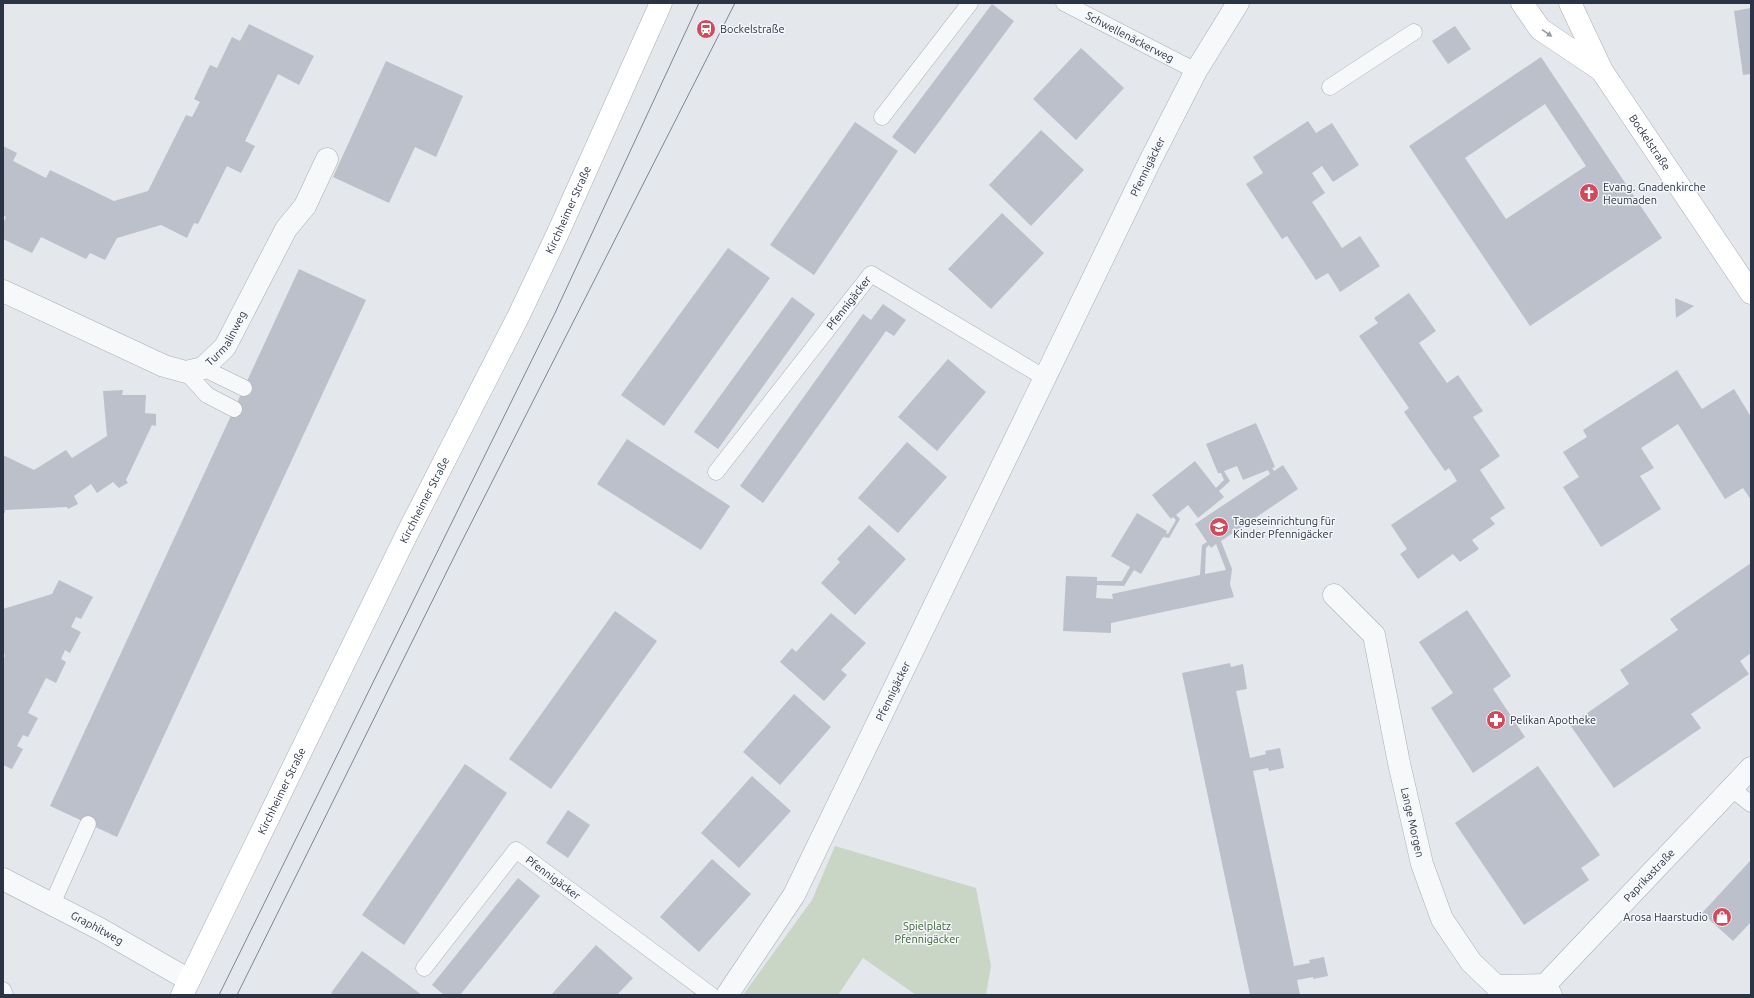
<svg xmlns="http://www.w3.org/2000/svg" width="1754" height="998" viewBox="0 0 1754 998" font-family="Ubuntu,sans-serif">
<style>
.green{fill:#c9d6c5}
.building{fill:#bbc0ca;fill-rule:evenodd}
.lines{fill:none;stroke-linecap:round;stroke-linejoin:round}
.lane-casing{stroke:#a9aeb7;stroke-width:17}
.street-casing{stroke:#a9aeb7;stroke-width:23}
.secondary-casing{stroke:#a9aeb7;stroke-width:23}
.lane{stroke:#f7f8fa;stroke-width:16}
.street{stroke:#f7f8fa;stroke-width:22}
.secondary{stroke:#fff;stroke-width:22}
.tram{stroke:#7d8696;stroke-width:1}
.oneway{fill:#959aa2}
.labels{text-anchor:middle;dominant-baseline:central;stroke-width:3;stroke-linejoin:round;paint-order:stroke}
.poi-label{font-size:11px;fill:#2b3445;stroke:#f4f6f9;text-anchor:start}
.street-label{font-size:11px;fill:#2b3445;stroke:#f4f6f9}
.park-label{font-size:11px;fill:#3f6138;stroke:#f4f6f9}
</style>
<rect width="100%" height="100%" fill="#e4e7ec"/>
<path class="green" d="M835,846L976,888L991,966L986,995H916L863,958L838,995H743L812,900Z"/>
<g class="building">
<path d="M992,4L1014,21L915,154L892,137Z"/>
<path d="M1751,8V74L1743,75L1734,11Z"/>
<path d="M249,24L314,56L299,85L278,74L245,141L255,146L241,173L227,166L198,224L194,223L187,238L161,225L117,238L105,260L90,253L86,259L41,237L32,253L3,239V223L6,217L3,215V146L17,153L13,161L46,178L50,170L114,201L148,191L186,115L192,117L200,102L194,99L210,65L217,68L232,37L240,41Z"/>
<path d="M1455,26L1471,49L1448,64L1432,41Z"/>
<path d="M1081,48L1124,88L1076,140L1033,99Z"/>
<path d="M1541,57L1662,238L1530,326L1409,146ZM1545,104L1586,166L1506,219L1465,158Z"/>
<path d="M386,61L463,96L436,157L415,147L389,203L333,177Z"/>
<path d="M1308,121L1316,133L1332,123L1359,165L1333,182L1322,166L1312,173L1325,193L1312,202L1342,248L1360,236L1380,266L1340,292L1328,273L1316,280L1287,236L1282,239L1246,184L1263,173L1253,157Z"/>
<path d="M855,122L898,151L814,275L770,245Z"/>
<path d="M1041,130L1084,170L1031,226L989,185Z"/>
<path d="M1002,213L1044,253L991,309L948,269Z"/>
<path d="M728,248L770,278L664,426L621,395Z"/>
<path d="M299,269L366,300L117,837L50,806Z"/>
<path d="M1409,293L1436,331L1419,343L1447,383L1458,375L1483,411L1473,417L1500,456L1480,470L1505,508L1490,518L1495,524L1472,540L1479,549L1460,562L1453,554L1418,579L1400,554L1407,549L1391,525L1457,481L1449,468L1445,471L1404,412L1409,408L1359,336L1378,323L1374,318Z"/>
<path d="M792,297L815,314L718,449L694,432Z"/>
<path d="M1675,298L1694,306L1676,318Z"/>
<path d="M883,304L906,320L894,336L886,331L763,503L740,486L863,314L871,320Z"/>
<path d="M948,359L986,392L937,451L898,417Z"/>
<path d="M1677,370L1702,409L1734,389L1751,417V500L1743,488L1725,499L1678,424L1641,448L1654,468L1640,476L1661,509L1601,547L1563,487L1579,477L1563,452L1587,437L1583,430Z"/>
<path d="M123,390L122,395H146L145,413L156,414V426L152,425L126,480L128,483L119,488L113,482L97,493L91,484L74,496L78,504L68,509L67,507L5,510V513L3,512V455L34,470L66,450L72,458L107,436L103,391Z"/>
<path d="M1256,423L1275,467L1272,468L1274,471L1283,465L1298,489L1221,541L1232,569L1230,584L1234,597L1111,623V633L1063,631L1066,576L1097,577V581H1122L1130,567L1111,556L1137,513L1167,531L1166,533L1168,534L1176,520L1173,517L1171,519L1152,495L1195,461L1216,488L1224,480L1221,473H1218L1206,444ZM1237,466L1243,480L1268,470L1270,474L1195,524L1207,542L1202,545L1200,575L1112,594L1113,599L1096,598L1097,585L1124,586L1134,570L1141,574L1163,537L1169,538L1180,519L1176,515L1188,505L1198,518L1224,497L1219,491L1230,481L1224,471ZM1216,544L1226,570L1205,574L1206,548L1209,545L1211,548Z"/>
<path d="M627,439L730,506L701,550L597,484Z"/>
<path d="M907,442L947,477L898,533L858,498Z"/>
<path d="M869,525L906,559L855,615L821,583L840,562L837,559Z"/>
<path d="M1751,563V653L1740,661L1749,674L1691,714L1701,728L1614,788L1570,725L1629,684L1620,670L1678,630L1670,619Z"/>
<path d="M59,580L93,597L81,619L76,617L71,627L81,632L70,653L65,650L61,659L66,662L56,683L46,678L28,713L38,718L28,737L23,735L17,746L23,749L12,769L3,765V660L5,656L3,650V609L52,594Z"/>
<path d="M1467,610L1511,676L1493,689L1525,737L1473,773L1431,708L1453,693L1419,642Z"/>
<path d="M615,611L657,641L551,789L509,759Z"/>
<path d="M831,613L866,643L841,670L847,675L824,701L780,662L792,648L796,652Z"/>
<path d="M1230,663L1231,667L1243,664L1247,689L1236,691L1250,758L1266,754L1265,751L1280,748L1284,768L1269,771L1268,768L1253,771L1294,966L1310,963L1309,960L1324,957L1328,976L1313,979V977L1297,980L1300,995H1250L1224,873L1182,673Z"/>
<path d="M794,694L831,727L780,785L743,752Z"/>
<path d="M465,764L507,793L404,945L362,915Z"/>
<path d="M1538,766L1600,855L1581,868L1589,880L1524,925L1455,823Z"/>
<path d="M752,776L791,811L739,868L701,833Z"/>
<path d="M568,810L590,825L568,858L546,843Z"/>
<path d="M712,859L751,894L699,952L660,917Z"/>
<path d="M1751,860V922L1733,941L1702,913Z"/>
<path d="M518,878L540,896L460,995H444L432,985Z"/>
<path d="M596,945L633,978L617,995H551Z"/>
<path d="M362,951L387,969L422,995H334L331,993Z"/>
</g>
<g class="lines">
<defs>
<g id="lane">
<path id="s1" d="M1064,3L1196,71"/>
<path d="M1330,87L1414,32"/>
<path d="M882,117L970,3"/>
<path d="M203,368L244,388"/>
<path d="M186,372L207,395L234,409"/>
<path id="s2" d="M716,472L871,274L1045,378"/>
<path d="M1731,788L1751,804"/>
<path d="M52,904L88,824"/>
<path id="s3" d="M424,968L516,850L711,995"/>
<path d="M3,990L5,995"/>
</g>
<g id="street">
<path id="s4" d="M3,291L164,366L186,372L203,368L225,347L286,229L305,206L327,159"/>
<path id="s5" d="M1334,595L1374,635L1399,763L1422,864L1442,919L1471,962L1496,986L1545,985L1551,995"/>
<path id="s6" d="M3,879L100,929L189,980"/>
<path id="s7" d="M1535,993L1545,985L1751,768"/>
<path id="s8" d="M727,995L794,895L1150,161L1196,71L1238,3"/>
</g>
<g id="secondary">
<path d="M1522,3L1540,29L1601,70"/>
<path id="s9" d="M1570,3L1602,71L1751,293"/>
<path id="s10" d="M182,995L406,536L519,315L557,235L661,3"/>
</g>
</defs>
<use href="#lane" class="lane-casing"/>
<use href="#street" class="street-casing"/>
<use href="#secondary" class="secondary-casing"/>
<use href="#lane" class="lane"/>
<use href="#street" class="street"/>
<use href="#secondary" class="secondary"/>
<g class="tram">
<path d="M219,995L555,313L699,3"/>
<path d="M237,995L459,547L735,3"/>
</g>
</g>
<defs><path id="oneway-solid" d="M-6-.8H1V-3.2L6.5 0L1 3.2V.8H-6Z"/></defs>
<use class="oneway" href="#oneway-solid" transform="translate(1547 33) rotate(34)"/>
<defs>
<symbol id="station-disc" viewBox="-11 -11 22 22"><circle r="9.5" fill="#d1495b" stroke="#f4f6f9"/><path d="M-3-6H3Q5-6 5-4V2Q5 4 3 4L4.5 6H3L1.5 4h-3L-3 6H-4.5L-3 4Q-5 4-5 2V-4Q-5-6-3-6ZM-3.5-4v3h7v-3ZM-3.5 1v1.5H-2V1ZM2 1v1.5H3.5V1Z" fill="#fff"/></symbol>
<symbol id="church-disc" viewBox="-11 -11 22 22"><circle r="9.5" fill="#d1495b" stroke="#f4f6f9"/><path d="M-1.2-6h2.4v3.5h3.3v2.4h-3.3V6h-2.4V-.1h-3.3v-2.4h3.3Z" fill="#fff"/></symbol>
<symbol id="school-disc" viewBox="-11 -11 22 22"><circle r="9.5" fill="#d1495b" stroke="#f4f6f9"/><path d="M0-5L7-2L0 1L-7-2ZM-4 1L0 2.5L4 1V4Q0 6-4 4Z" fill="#fff"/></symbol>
<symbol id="pharmacy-disc" viewBox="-11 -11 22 22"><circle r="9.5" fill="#d1495b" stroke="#f4f6f9"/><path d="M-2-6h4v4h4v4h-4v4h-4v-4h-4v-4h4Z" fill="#fff"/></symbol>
<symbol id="shop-disc" viewBox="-11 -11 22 22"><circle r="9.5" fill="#d1495b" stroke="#f4f6f9"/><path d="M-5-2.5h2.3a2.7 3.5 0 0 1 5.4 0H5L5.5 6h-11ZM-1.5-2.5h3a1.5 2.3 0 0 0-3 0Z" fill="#fff"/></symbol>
</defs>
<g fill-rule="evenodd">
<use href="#station-disc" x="695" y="18" width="22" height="22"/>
<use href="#church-disc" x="1578" y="182" width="22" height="22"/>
<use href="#school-disc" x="1208" y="516" width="22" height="22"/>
<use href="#pharmacy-disc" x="1485" y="709" width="22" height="22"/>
<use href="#shop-disc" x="1711" y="906" width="22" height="22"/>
</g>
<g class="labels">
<g class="poi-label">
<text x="720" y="29">Bockelstraße</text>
<text x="1603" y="187">Evang. Gnadenkirche<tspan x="1603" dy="13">Heumaden</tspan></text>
<text x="1233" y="521">Tageseinrichtung für<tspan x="1233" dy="13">Kinder Pfennigäcker</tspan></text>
<text x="1510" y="720">Pelikan Apotheke</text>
<text x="1708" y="917" text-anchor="end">Arosa Haarstudio</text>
</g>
<g class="street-label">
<text stroke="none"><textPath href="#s1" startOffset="74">Schwellenäckerweg</textPath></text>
<text stroke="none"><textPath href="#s9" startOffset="161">Bockelstraße</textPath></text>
<text stroke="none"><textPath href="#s8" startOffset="930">Pfennigäcker</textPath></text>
<text stroke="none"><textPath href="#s10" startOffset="875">Kirchheimer Straße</textPath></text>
<text stroke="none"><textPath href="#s2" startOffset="215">Pfennigäcker</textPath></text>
<text stroke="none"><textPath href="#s4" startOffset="256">Turmalinweg</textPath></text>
<text stroke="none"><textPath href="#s10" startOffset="551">Kirchheimer Straße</textPath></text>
<text stroke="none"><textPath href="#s8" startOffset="347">Pfennigäcker</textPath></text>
<text stroke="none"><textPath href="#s10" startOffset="227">Kirchheimer Straße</textPath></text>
<text stroke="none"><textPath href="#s5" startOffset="248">Lange Morgen</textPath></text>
<text stroke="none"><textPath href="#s7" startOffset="164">Paprikastraße</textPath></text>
<text stroke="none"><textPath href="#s3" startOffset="196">Pfennigäcker</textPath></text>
<text stroke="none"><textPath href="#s6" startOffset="106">Graphitweg</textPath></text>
</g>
<g class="park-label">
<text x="927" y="926">Spielplatz<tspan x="927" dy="13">Pfennigäcker</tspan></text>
</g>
</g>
<rect width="1754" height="998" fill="none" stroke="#2b3445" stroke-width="8"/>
</svg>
